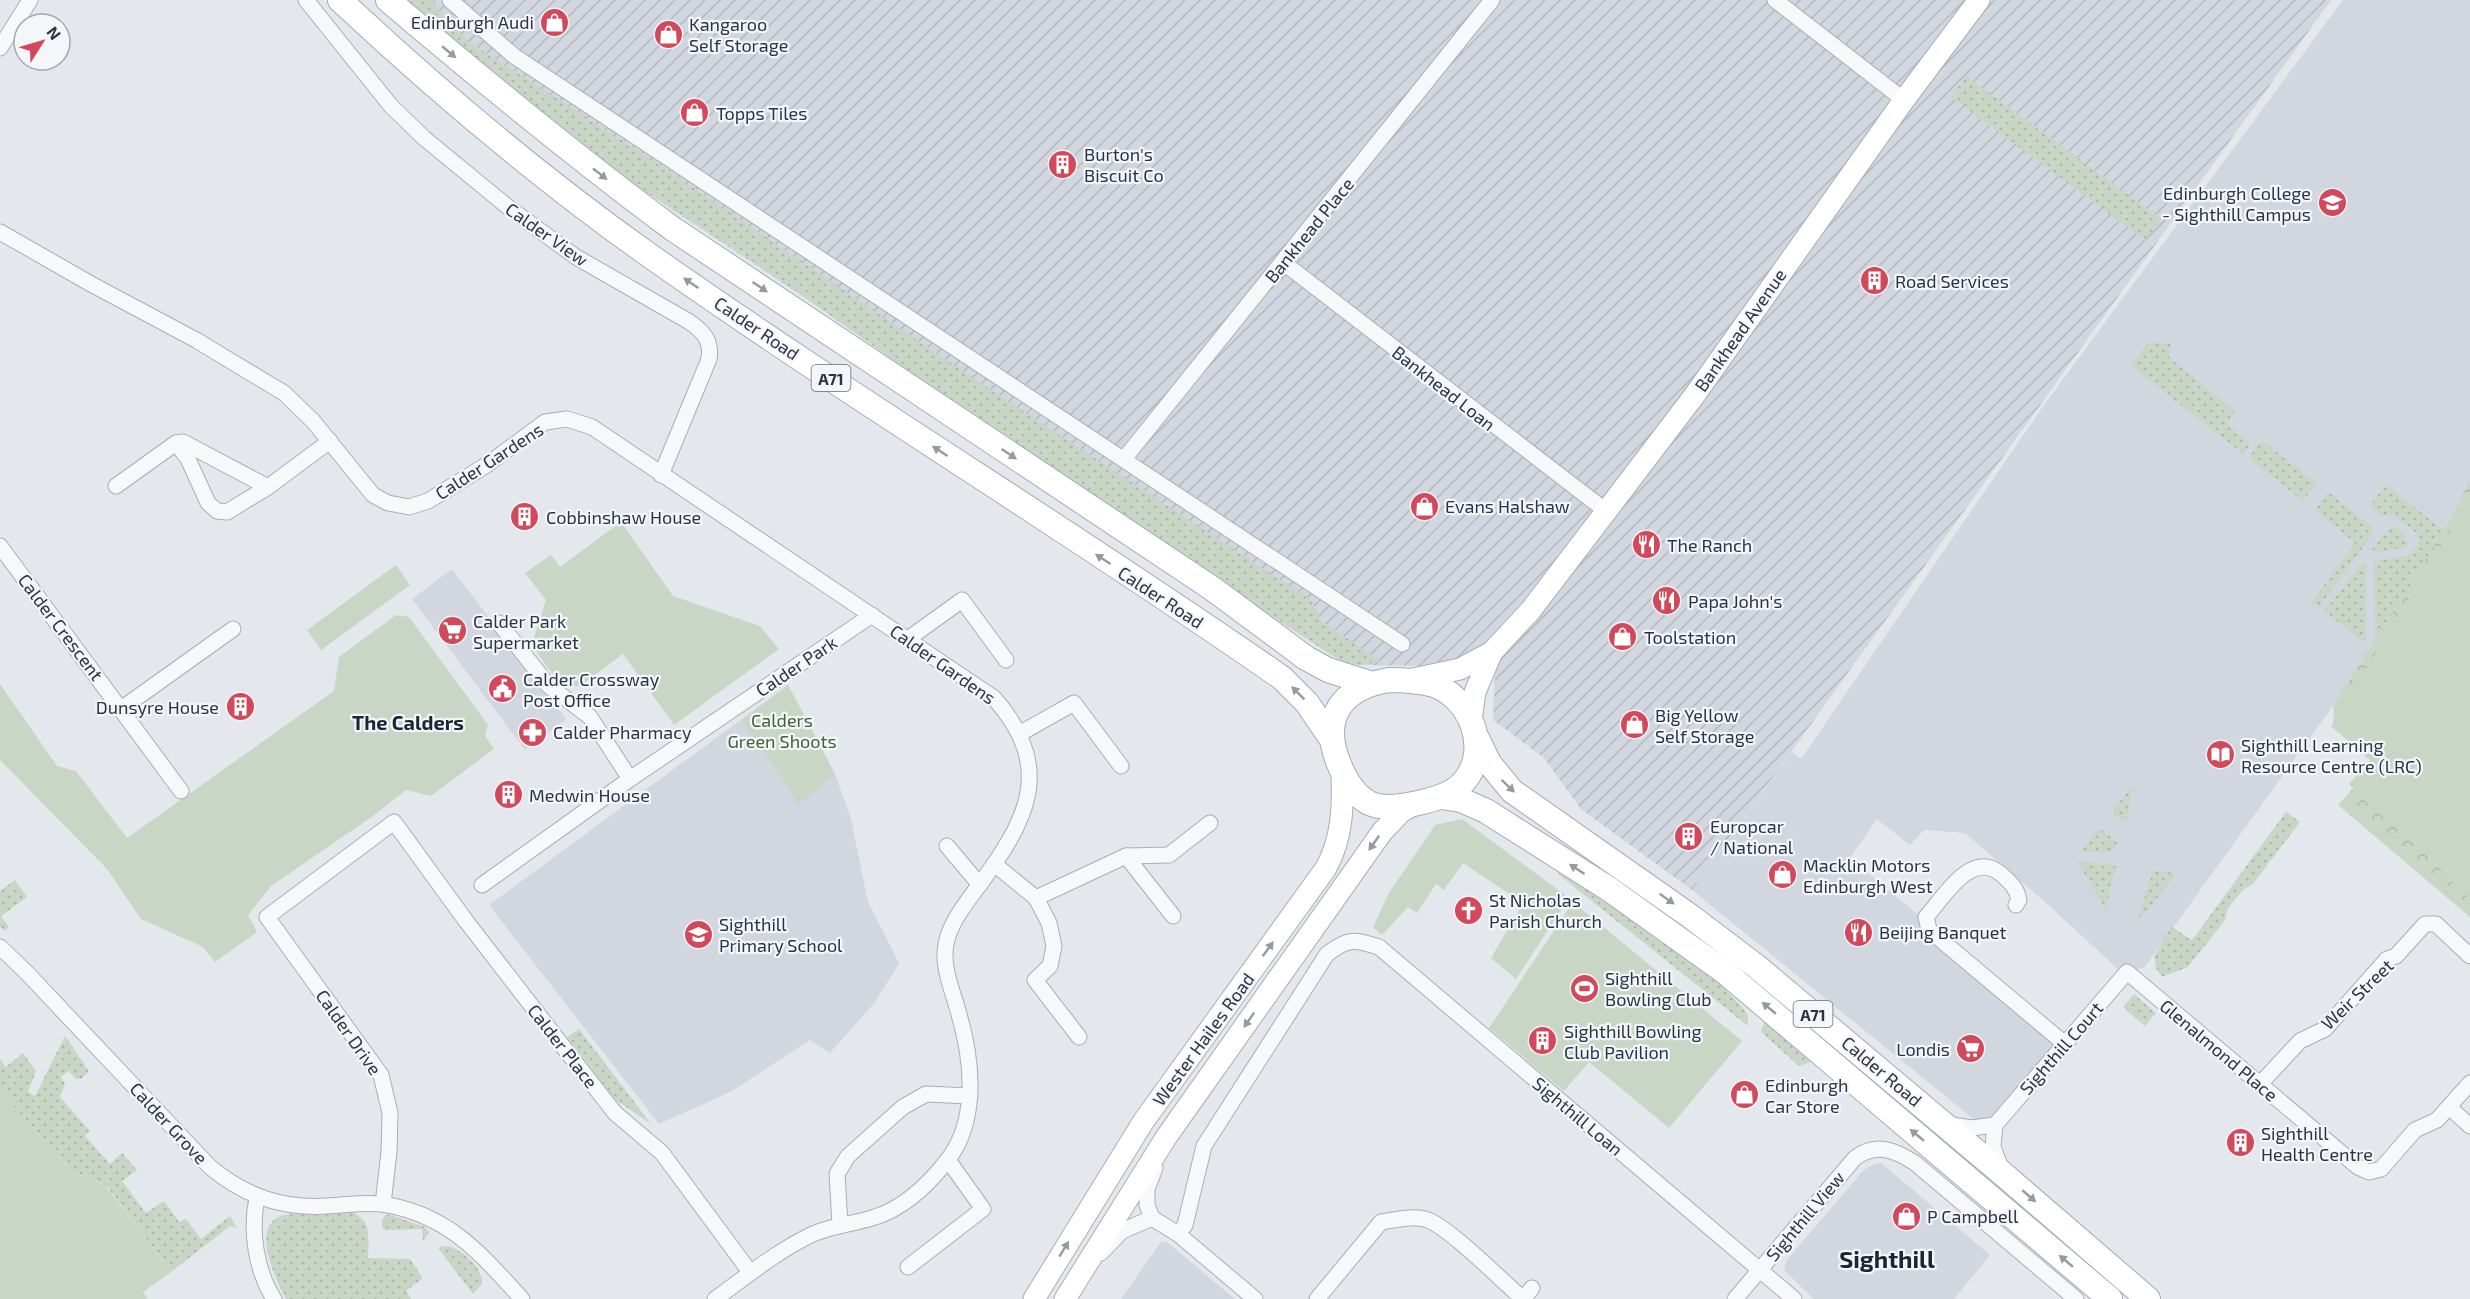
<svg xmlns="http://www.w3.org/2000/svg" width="2470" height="1299" viewBox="0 0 2470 1299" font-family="'Exo 2',sans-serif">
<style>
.built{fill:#d2d6de}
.industrial{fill:url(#industrial-furrows)}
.grass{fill:url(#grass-dots)}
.forest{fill:url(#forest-crowns)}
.green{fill:#c9d6c5}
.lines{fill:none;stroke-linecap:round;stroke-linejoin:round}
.street-casing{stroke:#a9aeb7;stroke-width:17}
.secondary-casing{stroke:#a9aeb7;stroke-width:23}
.primary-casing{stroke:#a3abb8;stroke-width:26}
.street{stroke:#f7f8fa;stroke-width:15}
.secondary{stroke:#fff;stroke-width:21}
.primary{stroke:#fff;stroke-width:24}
.oneway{fill:#959aa2}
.labels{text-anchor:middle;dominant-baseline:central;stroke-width:4.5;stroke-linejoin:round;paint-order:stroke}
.shield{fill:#f4f6f9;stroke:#676e7b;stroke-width:1.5}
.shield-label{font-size:16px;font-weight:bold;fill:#2b3445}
.poi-label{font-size:18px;fill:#2b3445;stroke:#f4f6f9;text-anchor:start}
.street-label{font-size:18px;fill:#2b3445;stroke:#f4f6f9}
.park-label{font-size:18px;fill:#3f6138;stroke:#f4f6f9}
.neighbourhood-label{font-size:20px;font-weight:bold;fill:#1d2536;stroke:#f4f6f9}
.district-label{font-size:24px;font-weight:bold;fill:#1d2536;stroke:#f4f6f9}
</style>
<defs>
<pattern id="industrial-furrows" width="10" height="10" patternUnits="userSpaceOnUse" patternTransform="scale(1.5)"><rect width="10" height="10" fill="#d2d6de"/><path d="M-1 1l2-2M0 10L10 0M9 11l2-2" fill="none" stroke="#b4b8c0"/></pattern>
<pattern id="grass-dots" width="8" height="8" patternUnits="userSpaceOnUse" patternTransform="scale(1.5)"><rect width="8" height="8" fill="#c9d6c5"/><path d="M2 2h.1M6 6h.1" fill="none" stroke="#adb8ab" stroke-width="1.8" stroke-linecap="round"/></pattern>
<pattern id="forest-crowns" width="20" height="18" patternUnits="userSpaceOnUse" patternTransform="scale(1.5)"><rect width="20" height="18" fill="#c9d6c5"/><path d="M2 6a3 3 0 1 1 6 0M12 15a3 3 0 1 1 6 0" fill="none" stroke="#adb8ab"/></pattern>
</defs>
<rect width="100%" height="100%" fill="#e4e7ec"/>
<g class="built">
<path d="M2343,0H2470V489L2371,653L2144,968L2120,971L2044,901L1965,833L1924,830L1910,845L1877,819L1850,858L2064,1036L1993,1117L1976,1121L1692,890L1792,752L1801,759L2044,405Z"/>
<path d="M452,569L566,719L525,750L412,599Z"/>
<path d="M788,685L835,774L851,819L868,902L899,963L875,1002L830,1053L810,1040L730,1092L659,1124L489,905Z"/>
<path d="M1881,1163L1990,1255L1954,1299H1814L1784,1270L1786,1261L1863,1171L1870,1166Z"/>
<path d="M1166,1241L1199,1269L1235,1299H1121L1160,1243Z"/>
</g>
<path class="industrial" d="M405,0H2331L1692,890L1581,809L1544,758L1493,720L1496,648L1434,666L1358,665L596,159Z"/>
<g class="grass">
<path d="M405,0H433L437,8L469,42L648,157L985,386L1311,600L1321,621L1382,662L1358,665L1342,662L1065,481L757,264L596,159Z"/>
<path d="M1966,76L2161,219L2145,240L1951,97Z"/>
<path d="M2148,342L2171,344L2169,357L2235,411L2227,424L2248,441L2249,446L2243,454L2131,366Z"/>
<path d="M2259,442L2265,443L2317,483L2303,501L2249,458Z"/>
<path d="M2386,485L2445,531L2375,646L2374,561L2407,556L2419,544V535L2394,516L2381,515L2369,506Z"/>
<path d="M2328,492L2372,526V535L2319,607L2311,603L2355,543L2315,510Z"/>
<path d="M2392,525L2404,534L2407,544L2403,548L2374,553L2372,549Z"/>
<path d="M2363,563L2366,565V644L2324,611Z"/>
<path d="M2132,786L2126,823L2112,812Z"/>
<path d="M2286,812L2300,822L2253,884L2243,890L2228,908L2225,920L2188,967L2162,977L2156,968L2154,957L2171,926L2192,940Z"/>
<path d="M2099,828L2119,843L2111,852H2080Z"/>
<path d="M2077,861L2116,865L2106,910Z"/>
<path d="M1559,871L1567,872L1707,971L1743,1008L1748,1016V1026L1558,874Z"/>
<path d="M2153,871L2176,873L2146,913L2138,919Z"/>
<path d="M15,880L27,897L1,916L9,927L5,931L0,927V891Z"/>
<path d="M2134,994L2156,1013L2145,1026L2123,1007Z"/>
<path d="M1765,1020L1803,1051L1810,1061L1808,1063L1799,1066L1761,1032Z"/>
<path d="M579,1029L651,1124L616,1100L567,1037Z"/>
<path d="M65,1036L89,1071L81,1079H76L69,1071L61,1077L65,1084L60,1097L90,1131L85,1136L110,1164L122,1153L137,1170L122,1181L146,1213L164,1201L179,1222L186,1219L201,1239L230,1216L237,1228L230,1226L171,1272L106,1185L71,1172L0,1090V1059L6,1067L23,1053L36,1071L28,1092L35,1096Z"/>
<path d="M350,1211C373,1221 368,1236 368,1258L410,1259L423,1278L406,1291L411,1299H286C275,1278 246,1218 290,1214C301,1213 312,1215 323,1215C332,1214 341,1212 350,1211Z"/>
<path d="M388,1214L425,1227L429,1232L423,1241L422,1229L385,1230L382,1227V1219Z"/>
<path d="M444,1246C459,1246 484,1268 482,1284L473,1294L438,1248Z"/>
</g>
<path class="forest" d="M2470,480V917L2338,805L2378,761L2334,723L2333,706L2452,518Z"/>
<g class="green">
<path d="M2470,499V900L2412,841L2349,784L2370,760L2331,726Z"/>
<path d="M621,522L673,596L760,626L779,649L674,725L623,654L580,686C555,687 545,663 532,644L546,600L525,573L551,555L560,567Z"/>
<path d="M396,565L410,585L321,650L307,630Z"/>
<path d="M396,615L409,617L488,725L485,736L494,749L431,796L406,790L373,816L271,886L248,915L257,932L215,962L203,947L141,919L107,869L0,760V684L57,766L76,771L127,838L334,691L339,657Z"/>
<path d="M788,685L835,774L799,804L742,720Z"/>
<path d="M1462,819L1569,898L1516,979L1491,958L1523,903L1463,863L1444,890L1436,884L1417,913L1408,907L1382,935L1373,927L1389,893L1435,825Z"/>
<path d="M1573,902L1742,1041L1669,1128L1589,1062L1564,1091L1489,1028Z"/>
<path d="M0,1090L71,1172L105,1185L171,1272L143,1292L148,1299H0Z"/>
</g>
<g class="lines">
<defs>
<g id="street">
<path d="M306,0L391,106L424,138L508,207L576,257L688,321C703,331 712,340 709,359L661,475"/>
<path d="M450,0L514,56L1402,644"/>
<path d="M1775,0L1904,100"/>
<path d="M0,48L30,0"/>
<path d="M0,232L91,284L196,340L284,393L313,421L373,495L388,503L409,507L428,501L488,464L545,422L567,419L592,427L994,698C1057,769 1026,822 977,888C963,907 946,928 945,952C944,974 955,997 960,1018C973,1064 978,1123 946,1162C927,1186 904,1208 875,1217C855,1224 833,1225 813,1234C777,1251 747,1276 715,1299"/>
<path d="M1284,263L1606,511"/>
<path d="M176,443L188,459L208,503L217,511L227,512L268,487L330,441"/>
<path d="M1124,459L1492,0"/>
<path d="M116,486L176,443L183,442L268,487"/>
<path d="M0,546L181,791"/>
<path d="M499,623L549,686L590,717L630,779"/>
<path d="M908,639L962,600L1006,660"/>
<path d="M121,709L233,629"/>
<path d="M1019,734L1074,703L1121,766"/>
<path d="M947,846L980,885"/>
<path d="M1126,856L1173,916"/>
<path d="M994,864L1036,898L1049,923L1054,946L1050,966L1035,980L1079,1037"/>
<path d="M482,885L630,779L872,615"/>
<path d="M1036,898L1126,856L1169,855L1210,823"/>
<path d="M2016,905L2019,900C2017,888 2010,882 2001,874C1971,849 1944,897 1926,917L1929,930L2065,1044"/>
<path d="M0,947L27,973L210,1167C245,1196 282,1209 327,1206C346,1205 363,1202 382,1204C448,1214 480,1253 522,1299"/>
<path d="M2260,1084L2300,1041L2325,1029L2387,959L2396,956L2425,924H2436L2470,956"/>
<path d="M2449,1107L2470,1126"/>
<path d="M1946,1124L1971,1128L1995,1125"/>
<path d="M1155,1168L1147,1189V1205L1152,1218L1178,1234L1255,1299"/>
<path d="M2001,1168L1993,1147L1995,1125L2127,972L2358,1167L2369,1172L2381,1169L2415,1130L2437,1120L2470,1083"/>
<path d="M257,1198C250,1230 256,1271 274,1299"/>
<path d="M383,1204L389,1152L390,1113L381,1075L267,917L394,822L466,921L568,1053L615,1113L662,1153L750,1272"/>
<path d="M840,1225L837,1174L848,1156L903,1107L926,1094L970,1096"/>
<path d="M1178,1234L1185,1225L1204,1146L1327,954C1348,938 1354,939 1379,947L1794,1299"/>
<path d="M1101,1253L1122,1231L1152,1218"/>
<path d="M908,1267L983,1209L948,1160"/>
<path d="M1317,1299L1381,1222C1396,1220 1414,1215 1428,1220C1452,1230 1501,1280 1523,1299L1532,1288"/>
<path d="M1735,1299L1855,1158C1876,1142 1895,1150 1915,1163L2076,1299"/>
</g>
<g id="secondary">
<path d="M1413,679L1460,669L1492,652L1531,610L1694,396L1904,100L1979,0"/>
<path d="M1471,720L1475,692L1492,652"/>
<path d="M1034,1299L1143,1122L1326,868C1343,837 1343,806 1342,771"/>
<path d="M1065,1299L1167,1136L1382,832L1401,812L1415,804"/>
</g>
<g id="primary">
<path d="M340,0C436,90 538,176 646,253C854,400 1073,532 1282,678L1307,703L1332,740"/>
<path d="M388,0C481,79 575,156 673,229L1213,589L1306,658L1328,670L1369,683"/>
<path d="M1389,680C1404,680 1419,681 1434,685C1470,698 1490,747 1466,779C1455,794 1436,799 1418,803C1403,806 1384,810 1369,803C1354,795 1345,779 1339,764C1320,718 1341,688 1389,680Z"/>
<path d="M1477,738L1489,763L1512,791L1690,916L1756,966L2003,1174L2148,1299"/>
<path d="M1441,797L1461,800L1486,811L1609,889L1725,972L2110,1299"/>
</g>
</defs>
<use href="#street" class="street-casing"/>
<use href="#secondary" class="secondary-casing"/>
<use href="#primary" class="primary-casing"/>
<use href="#street" class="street"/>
<use href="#secondary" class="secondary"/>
<use href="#primary" class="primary"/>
</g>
<defs><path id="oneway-solid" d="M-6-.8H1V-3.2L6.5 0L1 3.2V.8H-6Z" transform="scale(1.5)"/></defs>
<g class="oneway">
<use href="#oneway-solid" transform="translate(449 52) rotate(40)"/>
<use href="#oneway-solid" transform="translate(600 174) rotate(38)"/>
<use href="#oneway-solid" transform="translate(691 283) rotate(-146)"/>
<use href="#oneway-solid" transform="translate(760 287) rotate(34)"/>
<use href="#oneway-solid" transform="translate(940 451) rotate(-147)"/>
<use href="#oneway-solid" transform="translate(1009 454) rotate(34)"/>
<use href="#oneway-solid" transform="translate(1103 559) rotate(-147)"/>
<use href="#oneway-solid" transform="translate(1298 693) rotate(-135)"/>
<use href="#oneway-solid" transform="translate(1508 786) rotate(44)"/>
<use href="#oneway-solid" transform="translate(1374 843) rotate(125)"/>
<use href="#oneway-solid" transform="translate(1577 869) rotate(-147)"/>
<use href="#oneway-solid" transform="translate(1667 899) rotate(35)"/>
<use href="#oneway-solid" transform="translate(1268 949) rotate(-54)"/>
<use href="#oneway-solid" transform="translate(1769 1008) rotate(-140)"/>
<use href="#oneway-solid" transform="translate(1249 1020) rotate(125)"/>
<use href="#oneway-solid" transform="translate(1917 1135) rotate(-140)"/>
<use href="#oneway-solid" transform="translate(2029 1196) rotate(41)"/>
<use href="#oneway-solid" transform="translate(1064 1249) rotate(-59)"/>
<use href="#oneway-solid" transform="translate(2066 1261) rotate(-140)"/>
</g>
<defs>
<symbol id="shop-disc" viewBox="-11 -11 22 22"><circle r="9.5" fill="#d1495b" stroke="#f4f6f9"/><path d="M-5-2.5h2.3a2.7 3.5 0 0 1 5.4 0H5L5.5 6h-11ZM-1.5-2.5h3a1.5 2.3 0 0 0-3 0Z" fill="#fff"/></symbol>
<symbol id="building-disc" viewBox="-11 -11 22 22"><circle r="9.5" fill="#d1495b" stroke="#f4f6f9"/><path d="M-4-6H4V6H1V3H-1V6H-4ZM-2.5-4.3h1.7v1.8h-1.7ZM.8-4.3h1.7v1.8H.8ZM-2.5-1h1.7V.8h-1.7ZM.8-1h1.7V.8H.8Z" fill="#fff"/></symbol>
<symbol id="university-disc" viewBox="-11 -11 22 22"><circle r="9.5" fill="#d1495b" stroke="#f4f6f9"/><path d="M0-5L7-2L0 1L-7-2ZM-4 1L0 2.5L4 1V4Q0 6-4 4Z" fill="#fff"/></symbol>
<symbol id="restaurant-disc" viewBox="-11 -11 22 22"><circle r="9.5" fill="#d1495b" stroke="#f4f6f9"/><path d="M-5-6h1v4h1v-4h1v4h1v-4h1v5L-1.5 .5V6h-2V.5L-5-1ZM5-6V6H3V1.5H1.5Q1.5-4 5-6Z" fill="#fff"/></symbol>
<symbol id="supermarket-disc" viewBox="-11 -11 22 22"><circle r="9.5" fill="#d1495b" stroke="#f4f6f9"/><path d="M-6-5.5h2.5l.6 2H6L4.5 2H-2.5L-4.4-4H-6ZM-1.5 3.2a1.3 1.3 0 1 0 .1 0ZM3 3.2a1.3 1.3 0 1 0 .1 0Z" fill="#fff"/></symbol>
<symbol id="civic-disc" viewBox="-11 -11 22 22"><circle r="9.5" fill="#d1495b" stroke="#f4f6f9"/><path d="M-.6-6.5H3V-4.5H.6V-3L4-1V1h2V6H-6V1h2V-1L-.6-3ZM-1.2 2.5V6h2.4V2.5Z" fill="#fff"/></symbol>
<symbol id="pharmacy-disc" viewBox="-11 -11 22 22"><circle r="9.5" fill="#d1495b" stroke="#f4f6f9"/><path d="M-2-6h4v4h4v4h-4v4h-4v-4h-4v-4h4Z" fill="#fff"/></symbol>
<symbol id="library-disc" viewBox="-11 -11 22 22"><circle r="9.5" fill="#d1495b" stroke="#f4f6f9"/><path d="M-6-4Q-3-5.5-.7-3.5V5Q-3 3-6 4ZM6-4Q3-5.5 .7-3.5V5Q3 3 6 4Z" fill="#fff"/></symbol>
<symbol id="church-disc" viewBox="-11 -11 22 22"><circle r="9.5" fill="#d1495b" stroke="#f4f6f9"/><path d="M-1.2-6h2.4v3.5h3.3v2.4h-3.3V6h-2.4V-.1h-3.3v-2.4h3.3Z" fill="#fff"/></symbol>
<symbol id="school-disc" viewBox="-11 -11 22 22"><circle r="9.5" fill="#d1495b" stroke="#f4f6f9"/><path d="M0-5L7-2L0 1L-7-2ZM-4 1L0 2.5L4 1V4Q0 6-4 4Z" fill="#fff"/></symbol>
<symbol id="stadium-disc" viewBox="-11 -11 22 22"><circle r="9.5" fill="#d1495b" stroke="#f4f6f9"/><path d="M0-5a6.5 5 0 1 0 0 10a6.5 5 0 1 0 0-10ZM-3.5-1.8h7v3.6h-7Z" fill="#fff"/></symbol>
</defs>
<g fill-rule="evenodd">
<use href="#shop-disc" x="538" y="6" width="33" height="33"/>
<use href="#shop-disc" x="652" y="18" width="33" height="33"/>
<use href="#shop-disc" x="678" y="96" width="33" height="33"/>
<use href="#building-disc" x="1046" y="148" width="33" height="33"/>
<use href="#university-disc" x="2316" y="186" width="33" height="33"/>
<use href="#building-disc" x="1858" y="264" width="33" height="33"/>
<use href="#shop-disc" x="1408" y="490" width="33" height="33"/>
<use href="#building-disc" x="508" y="500" width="33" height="33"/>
<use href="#restaurant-disc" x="1630" y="528" width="33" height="33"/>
<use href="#restaurant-disc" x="1650" y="584" width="33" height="33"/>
<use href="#supermarket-disc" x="436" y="614" width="33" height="33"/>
<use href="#shop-disc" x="1606" y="620" width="33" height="33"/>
<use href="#civic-disc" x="486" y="672" width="33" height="33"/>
<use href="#building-disc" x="224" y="690" width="33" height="33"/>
<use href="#shop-disc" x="1618" y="708" width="33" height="33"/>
<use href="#pharmacy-disc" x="516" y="716" width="33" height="33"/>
<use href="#library-disc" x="2204" y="738" width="33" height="33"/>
<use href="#building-disc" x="492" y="778" width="33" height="33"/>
<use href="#building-disc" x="1672" y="820" width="33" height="33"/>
<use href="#shop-disc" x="1766" y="858" width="33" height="33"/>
<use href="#church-disc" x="1452" y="894" width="33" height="33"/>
<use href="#restaurant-disc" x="1842" y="916" width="33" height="33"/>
<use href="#school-disc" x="682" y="918" width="33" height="33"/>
<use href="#stadium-disc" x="1568" y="972" width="33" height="33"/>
<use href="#building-disc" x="1526" y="1024" width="33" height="33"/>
<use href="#supermarket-disc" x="1954" y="1032" width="33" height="33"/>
<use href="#shop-disc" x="1728" y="1078" width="33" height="33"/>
<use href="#building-disc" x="2224" y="1126" width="33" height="33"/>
<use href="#shop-disc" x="1890" y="1200" width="33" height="33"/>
</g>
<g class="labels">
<g class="shield">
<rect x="811.5" y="365" width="39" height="26" rx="4.5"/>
<rect x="1793.5" y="1001" width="39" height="26" rx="4.5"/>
</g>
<g class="shield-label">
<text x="831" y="378">A71</text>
<text x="1813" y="1014">A71</text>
</g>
<g class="poi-label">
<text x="534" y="22" text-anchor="end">Edinburgh Audi</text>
<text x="689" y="24">Kangaroo<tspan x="689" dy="21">Self Storage</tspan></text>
<text x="716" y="113">Topps Tiles</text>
<text x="1084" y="154">Burton's<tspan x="1084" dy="21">Biscuit Co</tspan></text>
<text x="2311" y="193" text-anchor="end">Edinburgh College<tspan x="2311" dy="21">- Sighthill Campus</tspan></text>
<text x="1895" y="281">Road Services</text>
<text x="1445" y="506">Evans Halshaw</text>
<text x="546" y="517">Cobbinshaw House</text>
<text x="1667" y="545">The Ranch</text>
<text x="1688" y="601">Papa John's</text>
<text x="473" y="621">Calder Park<tspan x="473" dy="21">Supermarket</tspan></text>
<text x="1644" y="637">Toolstation</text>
<text x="523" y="679">Calder Crossway<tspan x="523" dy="21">Post Office</tspan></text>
<text x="219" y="707" text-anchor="end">Dunsyre House</text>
<text x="1655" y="715">Big Yellow<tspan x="1655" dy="21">Self Storage</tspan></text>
<text x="553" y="732">Calder Pharmacy</text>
<text x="2241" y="745">Sighthill Learning<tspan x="2241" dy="21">Resource Centre (LRC)</tspan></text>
<text x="529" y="795">Medwin House</text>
<text x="1710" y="826">Europcar<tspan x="1710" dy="21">/ National</tspan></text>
<text x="1803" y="865">Macklin Motors<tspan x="1803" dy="21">Edinburgh West</tspan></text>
<text x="1489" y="900">St Nicholas<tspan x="1489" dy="21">Parish Church</tspan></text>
<text x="719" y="924">Sighthill<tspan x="719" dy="21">Primary School</tspan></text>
<text x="1879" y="932">Beijing Banquet</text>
<text x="1605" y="978">Sighthill<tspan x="1605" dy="21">Bowling Club</tspan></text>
<text x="1564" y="1031">Sighthill Bowling<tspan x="1564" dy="21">Club Pavilion</tspan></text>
<text x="1950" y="1049" text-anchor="end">Londis</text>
<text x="1765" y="1085">Edinburgh<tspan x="1765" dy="21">Car Store</tspan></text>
<text x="2261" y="1133">Sighthill<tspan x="2261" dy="21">Health Centre</tspan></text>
<text x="1927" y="1216">P Campbell</text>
</g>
<g class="street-label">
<text transform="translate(1309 230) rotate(-51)">Bankhead Place</text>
<text transform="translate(547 234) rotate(35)">Calder View</text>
<text transform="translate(757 328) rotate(34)">Calder Road</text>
<text transform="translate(1740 330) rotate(-55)">Bankhead Avenue</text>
<text transform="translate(1444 388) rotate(38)">Bankhead Loan</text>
<text transform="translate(489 461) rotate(-33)">Calder Gardens</text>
<text transform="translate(1161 597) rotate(33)">Calder Road</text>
<text transform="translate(61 627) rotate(53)">Calder Crescent</text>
<text transform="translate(943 664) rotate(35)">Calder Gardens</text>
<text transform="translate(796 666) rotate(-34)">Calder Park</text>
<text transform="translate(2357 994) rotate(-44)">Weir Street</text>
<text transform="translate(349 1032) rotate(55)">Calder Drive</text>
<text transform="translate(1203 1039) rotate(-54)">Wester Hailes Road</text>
<text transform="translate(563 1046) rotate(52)">Calder Place</text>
<text transform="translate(2061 1048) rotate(-49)">Sighthill Court</text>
<text transform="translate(2219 1050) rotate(40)">Glenalmond Place</text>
<text transform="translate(1882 1071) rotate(40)">Calder Road</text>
<text transform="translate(1578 1116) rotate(40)">Sighthill Loan</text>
<text transform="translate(169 1123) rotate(47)">Calder Grove</text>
<text transform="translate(1805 1216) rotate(-50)">Sighthill View</text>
</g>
<g class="park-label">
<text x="782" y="720">Calders<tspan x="782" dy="21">Green Shoots</tspan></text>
</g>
<g class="neighbourhood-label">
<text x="408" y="722">The Calders</text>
</g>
<g class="district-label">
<text x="1887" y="1258">Sighthill</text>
</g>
</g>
<g transform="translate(42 42) rotate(53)"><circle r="28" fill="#f4f6f9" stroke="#a4a8b1" stroke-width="1.5"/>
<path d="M0-4.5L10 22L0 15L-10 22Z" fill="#d1495b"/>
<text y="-9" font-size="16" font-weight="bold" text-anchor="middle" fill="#2b3445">N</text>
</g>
</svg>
